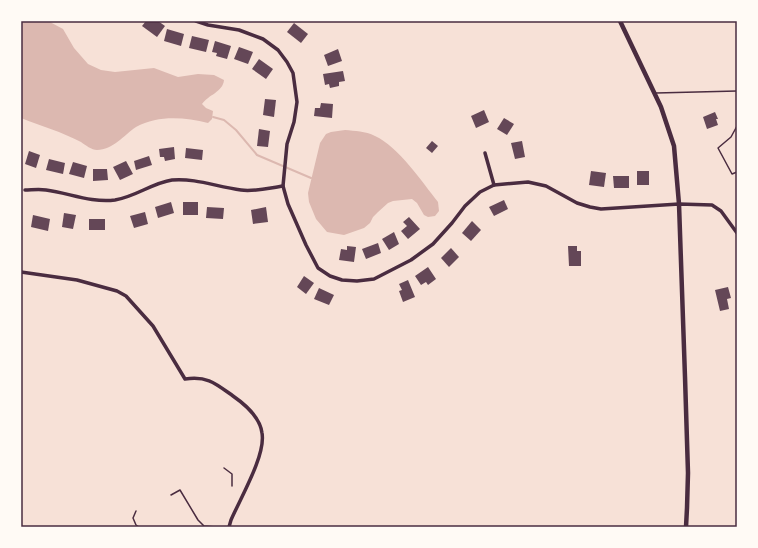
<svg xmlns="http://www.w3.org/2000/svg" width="758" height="548" viewBox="0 0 758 548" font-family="'Public Sans',sans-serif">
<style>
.water{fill:#dcb8b0}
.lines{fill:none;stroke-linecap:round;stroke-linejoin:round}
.stream{stroke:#dcb8b0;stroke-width:2}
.building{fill:#644757}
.service{stroke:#4a2c40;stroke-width:1.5}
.minor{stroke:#4a2c40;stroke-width:3.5}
.tertiary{stroke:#4a2c40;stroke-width:4.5}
.neatline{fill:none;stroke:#4a2c40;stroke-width:1.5}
</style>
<rect width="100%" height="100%" fill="#f7e1d7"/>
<g class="water">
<path d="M21,21H48L63,29L74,48L88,64L101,70L115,72L154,68L178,77L198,74L214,75L224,80C223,92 208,95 202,104L206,108L213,111L212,119L208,123C184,117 158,115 136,127C124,135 113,150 97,150C92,150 85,145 81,142C62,132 41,126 21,118Z"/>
<path d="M345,130C355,131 365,131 375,136C399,147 422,182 438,202L439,211L435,216L428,217L424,215L417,203L412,199L393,201L388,203L378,212L373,217L370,223L364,228L344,235L327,232L316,219L309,202L308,193L320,143L326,134L331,132Z"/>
</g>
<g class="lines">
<path class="stream" d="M213,117L224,120L236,130L257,155L311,178"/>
</g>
<g class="building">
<path d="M146,21H158L165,26L157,37L142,26Z"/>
<path d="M294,23L308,34L301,43L287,32Z"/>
<path d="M167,29L184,34L181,46L164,41Z"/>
<path d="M192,36L209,40L206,52L189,48Z"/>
<path d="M215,41L231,46L227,59L216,56L217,53L212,52Z"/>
<path d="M239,47L253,52L248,64L234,59Z"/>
<path d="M338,49L342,61L328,66L324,55Z"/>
<path d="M259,59L273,69L266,79L252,69Z"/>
<path d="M343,71L345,81L339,82V86L330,88L329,84L325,85L323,74Z"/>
<path d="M265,99L276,100L274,117L263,115Z"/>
<path d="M321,103L333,104L332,118L314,116L315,108H320Z"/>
<path d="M484,110L489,122L476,128L471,116Z"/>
<path d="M715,112L718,119H716L718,125L707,129L703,117Z"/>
<path d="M504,118L514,124L507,135L497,129Z"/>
<path d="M259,129L270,131L268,147L257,146Z"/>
<path d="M432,141L438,146L432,153L426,148Z"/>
<path d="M522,141L525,157L515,159L511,143Z"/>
<path d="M174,147L175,159L165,161L164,157H160L159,149Z"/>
<path d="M186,148L203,150L202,160L185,158Z"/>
<path d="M29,151L40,155L36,168L25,164Z"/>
<path d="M149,156L152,165L136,170L134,161Z"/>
<path d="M49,159L65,163L63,174L46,170Z"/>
<path d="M126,161L133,174L120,180L113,167Z"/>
<path d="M73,162L87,166L84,178L69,174Z"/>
<path d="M93,169H107L108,180L93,181Z"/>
<path d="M591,171L606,173L604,187L589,185Z"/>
<rect x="637" y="171" width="12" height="14"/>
<path d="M613,176H629V188H614Z"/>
<path d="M504,200L508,209L494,216L489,207Z"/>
<path d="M171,202L174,213L158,218L155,207Z"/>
<rect x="183" y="202" width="15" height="13"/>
<path d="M207,207L224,208L223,219L206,218Z"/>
<path d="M266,207L268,222L253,224L251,210Z"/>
<path d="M145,212L148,224L134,228L130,216Z"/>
<path d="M64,213L76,215L73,229L62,227Z"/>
<path d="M33,215L50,219L48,231L31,227Z"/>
<path d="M409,217L420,229L408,239L401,231L407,226L403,222Z"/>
<rect x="89" y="219" width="16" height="11"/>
<path d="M472,221L481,230L471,241L462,233Z"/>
<path d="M394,232L399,244L389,250L382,239Z"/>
<path d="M378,243L381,253L366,259L362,249Z"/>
<path d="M347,246L356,247L354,262L339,260L341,249L347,250Z"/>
<path d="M568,246H577V251H581V266H569Z"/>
<path d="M451,248L459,257L449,267L441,258Z"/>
<path d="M428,267L436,279L428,285L426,282L421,285L415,276Z"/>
<path d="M304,276L314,283L306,294L297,287Z"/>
<path d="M408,280L415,297L403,302L399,291L402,290L399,284Z"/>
<path d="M728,287L731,298L727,299L729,309L720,311L715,290Z"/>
<path d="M319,288L334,295L329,305L314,299Z"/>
</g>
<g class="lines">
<g class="service">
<path d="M656,93L737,91"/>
<path d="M737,126L731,137L718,148L732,174L737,172"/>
<path d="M224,468L232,474V486"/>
<path d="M171,495L180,490L198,520L204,526L216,527"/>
<path d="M136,511L133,518L136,525L139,527"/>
</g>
<g class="minor">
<path d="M196,21L208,25L239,30L263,39L278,50L287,62L293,73L297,102L294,122L287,144L283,186L288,204L306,245L318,268L330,276L342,280L357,281L374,279L411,260L433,244L452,223L465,206L480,192L494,185L528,182L546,186L577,203L590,207L601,209L679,204L712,205L721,211L737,233"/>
<path d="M485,153L494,185"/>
<path d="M25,190C31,190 39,189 46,190C69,193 91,203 115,200C135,197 152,183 172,180C196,178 217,187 241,190C254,192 269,188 283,186"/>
<path d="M21,272L77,280L117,291L126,296L153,326L185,379C208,376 215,383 233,396C246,405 260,417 262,433C266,455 240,499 231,520L229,527"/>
</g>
<path class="tertiary" d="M620,21L661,107L674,146L679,204L685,377L688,473L687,508L686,527"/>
</g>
<rect width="758" height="548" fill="none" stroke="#fffaf5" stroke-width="44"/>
<rect x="22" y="22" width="714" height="504" class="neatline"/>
</svg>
